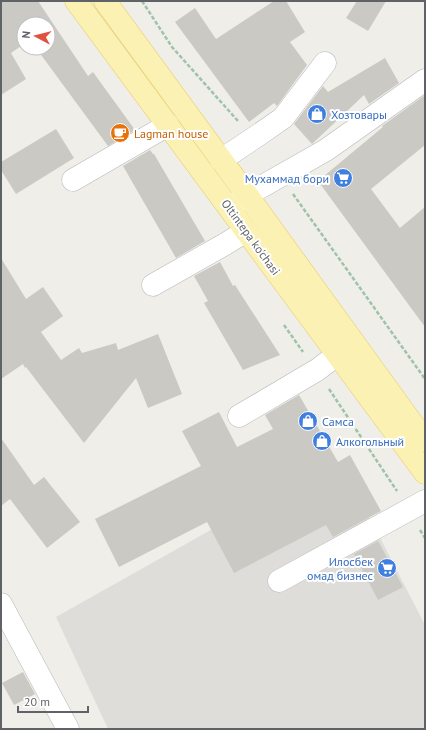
<svg xmlns="http://www.w3.org/2000/svg" width="426" height="730" viewBox="0 0 426 730" font-family="'PT Sans',sans-serif">
<style>
.industrial{fill:#dfddd9}
.building{fill:#cbc9c4}
.lines{fill:none;stroke-linecap:round;stroke-linejoin:round}
.minor-casing{stroke:#b4b7bb;stroke-width:23}
.major-casing{stroke:#e8c968;stroke-width:23}
.path{stroke:#9ec3aa;stroke-width:2.5;stroke-dasharray:4 2;stroke-linecap:butt}
.minor{stroke:#fff;stroke-width:22}
.major{stroke:#faf1b3;stroke-width:22}
.labels{text-anchor:middle;dominant-baseline:central;stroke-width:4;stroke-linejoin:round;paint-order:stroke}
.shop-label{font-size:12px;fill:#366cbe;stroke:#fff;text-anchor:start}
.food-label{font-size:12px;fill:#c56008;stroke:#fff;text-anchor:start}
.street-label{font-size:12px;fill:#5f6267;stroke:#fff}
</style>
<rect width="100%" height="100%" fill="#f0eee8"/>
<path class="industrial" d="M335,460L375,528L425,625V729H108L56,617Z"/>
<g class="building">
<path d="M1,1H38L88,76L93,72L135,130L108,146L36,48H48V24H24V44L11,53L26,79L1,95Z"/>
<path d="M274,1H286L305,32L290,42L307,65L277,106L274,103L249,122L175,22L195,8L216,39Z"/>
<path d="M357,1H386L368,31L346,18Z"/>
<path d="M385,58L399,83L369,104L364,95L312,144L294,124L323,86L328,92Z"/>
<path d="M425,95V145L371,189L400,228L425,207V327L318,181L383,127L382,126Z"/>
<path d="M56,129L74,158L16,194L1,170V162Z"/>
<path d="M150,150L153,154H154L205,241L176,258L123,166Z"/>
<path d="M1,258L26,299L43,287L63,316L41,332L61,360L79,348L82,353L116,343L118,350L158,334L182,394L148,408L136,378L84,443L26,367L25,368L23,364L1,379Z"/>
<path d="M220,262L233,286L235,285L280,355L243,370L204,303L208,301L194,276Z"/>
<path d="M299,395L338,462L350,455L381,511L333,537L326,525L234,573L207,522L119,567L95,519L201,466L182,431L219,412L237,447L273,429L265,415Z"/>
<path d="M1,438L34,485L44,477L80,522L47,548L10,499L1,506Z"/>
<path d="M378,541L403,587L378,600L354,554Z"/>
<path d="M23,672L35,694L14,705L2,683Z"/>
</g>
<g class="lines">
<defs>
<g id="minor">
<path d="M221,160L254,138L283,118L325,63"/>
<path d="M73,180L168,125"/>
<path d="M232,206L247,195L326,150L425,80"/>
<path d="M153,285L227,243L246,231"/>
<path d="M239,416L317,370L337,355"/>
<path d="M279,581L425,501"/>
<path d="M1,604L68,729"/>
</g>
<g id="major">
<path d="M76,1L425,473"/>
<path d="M105,1L247,195L425,441"/>
</g>
</defs>
<use href="#minor" class="minor-casing"/>
<use href="#major" class="major-casing"/>
<g class="path">
<path d="M142,1L172,47L238,121"/>
<path d="M293,194L425,379"/>
<path d="M284,325L303,352"/>
<path d="M329,389L397,491"/>
<path d="M420,530L425,538"/>
</g>
<use href="#minor" class="minor"/>
<use href="#major" class="major"/>
</g>
<defs>
<symbol id="shop-disc" viewBox="-11 -11 22 22"><circle r="9.5" fill="#3f7fe0" stroke="#fff"/><path d="M-5-2.5h2.3a2.7 3.5 0 0 1 5.4 0H5L5.5 6h-11ZM-1.5-2.5h3a1.5 2.3 0 0 0-3 0Z" fill="#fff"/></symbol>
<symbol id="cafe-disc" viewBox="-11 -11 22 22"><circle r="9.5" fill="#e8710a" stroke="#fff"/><path d="M-5.5-4.5H6V0H3Q3 3.5 0 3.5H-2.5Q-5.5 3.5-5.5 0ZM3-3.2v2h1.7v-2ZM-6 4.5H4V6H-6Z" fill="#fff"/></symbol>
<symbol id="supermarket-disc" viewBox="-11 -11 22 22"><circle r="9.5" fill="#3f7fe0" stroke="#fff"/><path d="M-6-5.5h2.5l.6 2H6L4.5 2H-2.5L-4.4-4H-6ZM-1.5 3.2a1.3 1.3 0 1 0 .1 0ZM3 3.2a1.3 1.3 0 1 0 .1 0Z" fill="#fff"/></symbol>
</defs>
<g fill-rule="evenodd">
<use href="#shop-disc" x="306" y="103" width="22" height="22"/>
<use href="#cafe-disc" x="109" y="122" width="22" height="22"/>
<use href="#supermarket-disc" x="332" y="167" width="22" height="22"/>
<use href="#shop-disc" x="297" y="410" width="22" height="22"/>
<use href="#shop-disc" x="311" y="430" width="22" height="22"/>
<use href="#supermarket-disc" x="376" y="557" width="22" height="22"/>
</g>
<g class="labels">
<g class="shop-label">
<text x="331" y="114">Хозтовары</text>
<text x="329" y="178" text-anchor="end">Мухаммад бори</text>
<text x="322" y="421">Самса</text>
<text x="336" y="441">Алкогольный</text>
<text x="373" y="561" text-anchor="end">Илосбек<tspan x="373" dy="14">омад бизнес</tspan></text>
</g>
<g class="food-label">
<text x="134" y="133">Lagman house</text>
</g>
<g class="street-label">
<text transform="translate(251 237) rotate(54)">Oltintepa ko'chasi</text>
</g>
</g>
<rect width="426" height="730" fill="none" stroke="#5f6267" stroke-width="4"/>
<g transform="translate(36 36) rotate(277)"><circle r="19" fill="#ffffff" stroke="#bfc0c2"/>
<path d="M0-3L7 15L0 10L-7 15Z" fill="#de523f"/>
<text y="-6" font-size="11" font-weight="bold" text-anchor="middle" fill="#5f6267">N</text>
</g>
<path d="M18 706v6h70v-6" fill="none" stroke="#5f6267" stroke-width="2"/>
<text x="24" y="706" font-size="12" fill="#5f6267" stroke="#ffffff" stroke-width="3" paint-order="stroke">20 m</text>
</svg>
